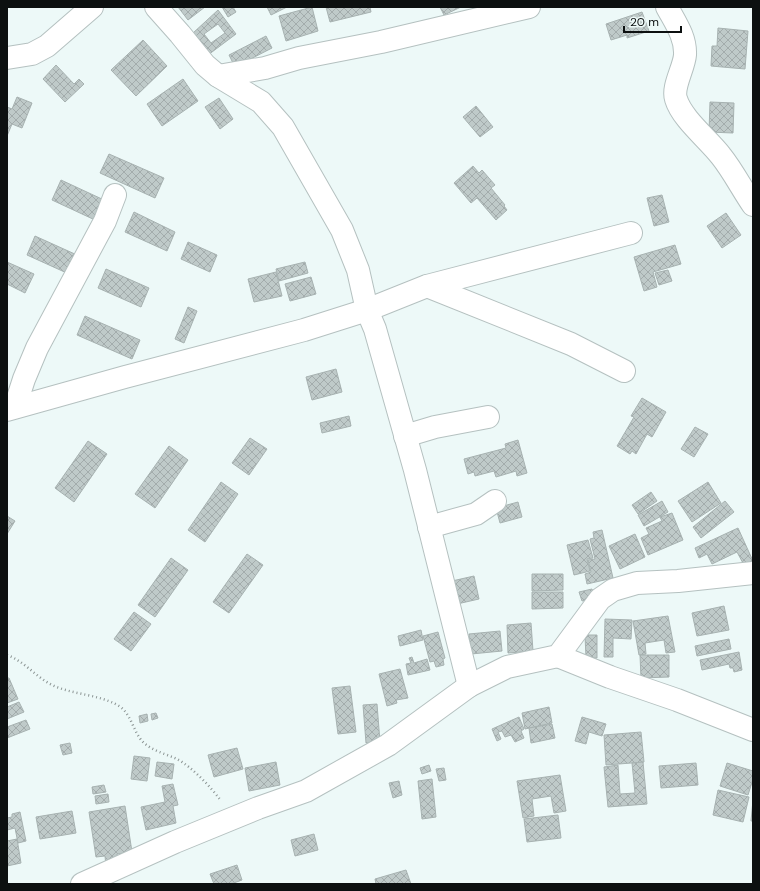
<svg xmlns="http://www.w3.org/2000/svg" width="760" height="891" viewBox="0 0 760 891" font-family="'DM Sans',sans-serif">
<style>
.building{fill:url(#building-cross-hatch);stroke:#a7b2b1;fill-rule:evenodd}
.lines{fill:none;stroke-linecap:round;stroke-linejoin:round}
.minor-casing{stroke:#b5c1c0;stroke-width:24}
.path{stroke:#8d9695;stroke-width:2.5;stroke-dasharray:1 3;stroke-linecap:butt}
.minor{stroke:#fff;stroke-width:22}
</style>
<defs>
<pattern id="building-cross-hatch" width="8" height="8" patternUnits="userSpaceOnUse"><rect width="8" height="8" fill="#bfcac9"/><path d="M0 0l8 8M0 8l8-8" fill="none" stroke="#a3acac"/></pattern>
</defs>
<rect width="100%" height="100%" fill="#edf9f8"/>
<g class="building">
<path d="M178,7H205L188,20Z"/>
<path d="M222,7H233L236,12L228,17Z"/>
<path d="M267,7H287L271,15Z"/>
<path d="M312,7L318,31L286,41L279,16Z"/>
<path d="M326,7H370L371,12L330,22Z"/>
<path d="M440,7H461L444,15Z"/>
<path d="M218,10L236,34L208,55L193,33ZM218,24L225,33L211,43L204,34Z"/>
<path d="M642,12L649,31L627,38V35L611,40L606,24Z"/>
<path d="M718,28L748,31L745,69L711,66L712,46H717Z"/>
<path d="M266,36L272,48L235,67L229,55Z"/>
<path d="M143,40L167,66L136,96L111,70Z"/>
<path d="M56,65L74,84L79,79L84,84L65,102L43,79Z"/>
<path d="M183,79L198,101L162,126L147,104Z"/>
<path d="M17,97L32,103L22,128L12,124L7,136V107L12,109Z"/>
<path d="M219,98L233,119L220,129L205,107Z"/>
<path d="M710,102L734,103L733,133L709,132Z"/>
<path d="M476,106L493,127L480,137L463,117Z"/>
<path d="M109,154L164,178L155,198L100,173Z"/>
<path d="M473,166L479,173L482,170L495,185L491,188L505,205L504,206L507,210L496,220L477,198L471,203L454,183Z"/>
<path d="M61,180L104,200L95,220L52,200Z"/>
<path d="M662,195L669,222L654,226L647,198Z"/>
<path d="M134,212L175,232L167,251L125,232Z"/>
<path d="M726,213L741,235L722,248L707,226Z"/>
<path d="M35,236L77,255L69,274L27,255Z"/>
<path d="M188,242L217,255L210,272L181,259Z"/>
<path d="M675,245L681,264L653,272L657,287L644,291L634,257Z"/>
<path d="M7,262L34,274L25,293L7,284Z"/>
<path d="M305,262L308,273L279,281L276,269Z"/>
<path d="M106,269L149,288L141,307L98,288Z"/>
<path d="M668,270L672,281L659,285L655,273Z"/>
<path d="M276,272L282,296L254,302L248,279Z"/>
<path d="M311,277L316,294L290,301L285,284Z"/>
<path d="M188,307L197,311L184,343L175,339Z"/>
<path d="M85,316L140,340L132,359L77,335Z"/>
<path d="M336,369L342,392L312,400L306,377Z"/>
<path d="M642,398L666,412L652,437L647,434L636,454L632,451L630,454L617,446L634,417L631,416Z"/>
<path d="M349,416L351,426L322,433L320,423Z"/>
<path d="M695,427L708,434L694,457L681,449Z"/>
<path d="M250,438L267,449L249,475L232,463Z"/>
<path d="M518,440L527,473L517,476L516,471L496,477L494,471L475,476L474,472L468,474L464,459L506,448L505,444Z"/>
<path d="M88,441L107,454L74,502L55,488Z"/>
<path d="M169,446L188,460L155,508L135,494Z"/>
<path d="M221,482L238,494L205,542L188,530Z"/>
<path d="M708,482L721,503L692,522L678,501Z"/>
<path d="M651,492L657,501L638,514L632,505Z"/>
<path d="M662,501L668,512L644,526L638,515Z"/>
<path d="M725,501L734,512L701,538L693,527Z"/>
<path d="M518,502L522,517L500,523L496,508Z"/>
<path d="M672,513L683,540L648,555L641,538L649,534L646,528L662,521L660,517Z"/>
<path d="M7,516L15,521L7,534Z"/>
<path d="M738,528L753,561L744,565L737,552L712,564L707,554L699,558L695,548Z"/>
<path d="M602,530L613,578L587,584L585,574L591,572L588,560L595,559L590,539L594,538L593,532Z"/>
<path d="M635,534L645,557L620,569L609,546Z"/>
<path d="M588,540L593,558L587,559L590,571L574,575L567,545Z"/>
<path d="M247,554L263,565L229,613L213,602Z"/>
<path d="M171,558L188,570L155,617L138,605Z"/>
<path d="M532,574H563V590L532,591Z"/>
<path d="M474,576L479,599L457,604L452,581Z"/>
<path d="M592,589L595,598L582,601L579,592Z"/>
<path d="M532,592H563V608L532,609Z"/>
<path d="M724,606L729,630L697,636L692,613Z"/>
<path d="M134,612L151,624L131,651L114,639Z"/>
<path d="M668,616L675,652L666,653L664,640L645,643L646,654L639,655L633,621Z"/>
<path d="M605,619L632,620L631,639L613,638V657H604Z"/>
<path d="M531,623L533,651L508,653L507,625Z"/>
<path d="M421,630L423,640L400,646L398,636Z"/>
<path d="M500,631L502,651L471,654L469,634Z"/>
<path d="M438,632L445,658L443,659L444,665L436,667L434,661L430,662L423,636Z"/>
<path d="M585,635H597V658H586Z"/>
<path d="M729,639L731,649L697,656L695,646Z"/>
<path d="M739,652L742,670L734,672L733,668H730L729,664L702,670L700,660Z"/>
<path d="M640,655H669V677L641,678Z"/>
<path d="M412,657L414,663L427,659L430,670L408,675L406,664L411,663L409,658Z"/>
<path d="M400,669L408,698L396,700L397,703L387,706L379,674Z"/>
<path d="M7,678H9L18,699L7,703Z"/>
<path d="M350,686L356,732L338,734L332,688Z"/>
<path d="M19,702L24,712L7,719V707Z"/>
<path d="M377,704L380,742L366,743L363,705Z"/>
<path d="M549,707L552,723L525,729L522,713Z"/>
<path d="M156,713L158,718L152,720L151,714Z"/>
<path d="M147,714L148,721L140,723L139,716Z"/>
<path d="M519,717L524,729L521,731L524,738L515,742L511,735L505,737L502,731L498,732L501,739L497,741L492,729Z"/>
<path d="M582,717L606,724L602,736L589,732L586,744L575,741Z"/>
<path d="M26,720L30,729L7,738V727Z"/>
<path d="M552,724L555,738L531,743L529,728Z"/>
<path d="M641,732L644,762L606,765L604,735Z"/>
<path d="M70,743L72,753L63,755L60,745Z"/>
<path d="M237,748L243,769L214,777L208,755Z"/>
<path d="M134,756L150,758L147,781L131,779Z"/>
<path d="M157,762L174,764L172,779L155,776Z"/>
<path d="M276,762L280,785L249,791L245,768Z"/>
<path d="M643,762L647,804L608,807L604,767L618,765L620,794L635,793L632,763Z"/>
<path d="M696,763L698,785L661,788L659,766Z"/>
<path d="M727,763L753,771V779L748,795L720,786Z"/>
<path d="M429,765L431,771L422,774L420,768Z"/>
<path d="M444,768L446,780L439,781L436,769Z"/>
<path d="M560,775L566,811L554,813L551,796L532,799L534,816L523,818L517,781Z"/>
<path d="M432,779L436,817L422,819L418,781Z"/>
<path d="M399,781L402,795L393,798L389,783Z"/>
<path d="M173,784L178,805L173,806L176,823L146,830L141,807L165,802L162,786Z"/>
<path d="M104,785L106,792L93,794L92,787Z"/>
<path d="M718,790L749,797L743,822L713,815Z"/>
<path d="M108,794L109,802L96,804L95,796Z"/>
<path d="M753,800V821H751Z"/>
<path d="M125,806L132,852L117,854L118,864L106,866L105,856L96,857L89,812Z"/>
<path d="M72,811L76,833L40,839L36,817Z"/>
<path d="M20,812L26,841L18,843L15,828L7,830V818L12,817V814Z"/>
<path d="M558,815L561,838L527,842L524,819Z"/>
<path d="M314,834L318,850L295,856L291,840Z"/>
<path d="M17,839L21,863L7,866V841Z"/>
<path d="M237,865L242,880L231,884H214L210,874Z"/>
<path d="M406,870L411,884H376L375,879Z"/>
</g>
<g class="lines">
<defs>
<g id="minor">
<path d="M156,7L180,34L205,65L218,76L261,102L283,127L342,230L358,270L367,310L375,329L415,470L469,686"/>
<path d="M667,7C675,22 686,37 685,55C684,68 672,87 676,99C682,119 709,140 721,156C733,171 742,189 753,205"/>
<path d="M7,58L32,54L47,46L92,7"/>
<path d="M218,76L265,68L299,58L381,42L529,7"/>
<path d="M427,286L571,344L624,371"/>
<path d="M15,407L24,379L37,348L105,221L115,195"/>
<path d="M7,410L125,377L304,330L367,310L427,286L631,233"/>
<path d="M405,436L435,427L488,417"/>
<path d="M429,527L476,514L495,501"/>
<path d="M558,656L610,677L677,700L753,730"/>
<path d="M82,884L175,842L258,808L306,791L388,745L469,686L507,667L558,656L600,599L613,590L637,583L678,581L753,573"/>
</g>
</defs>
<use href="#minor" class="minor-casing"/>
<path class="path" d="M7,655C24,661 36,677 52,685C73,695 99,694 119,706C132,714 133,733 144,743C153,751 166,754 177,759C192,767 211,787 221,801"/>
<use href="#minor" class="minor"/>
</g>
<rect width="760" height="891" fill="none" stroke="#0c1010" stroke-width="16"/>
<path d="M624 26v6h57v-6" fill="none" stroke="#0c1010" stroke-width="2"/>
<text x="630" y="26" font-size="12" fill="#0c1010" stroke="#edf9f8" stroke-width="3" paint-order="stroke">20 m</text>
</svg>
